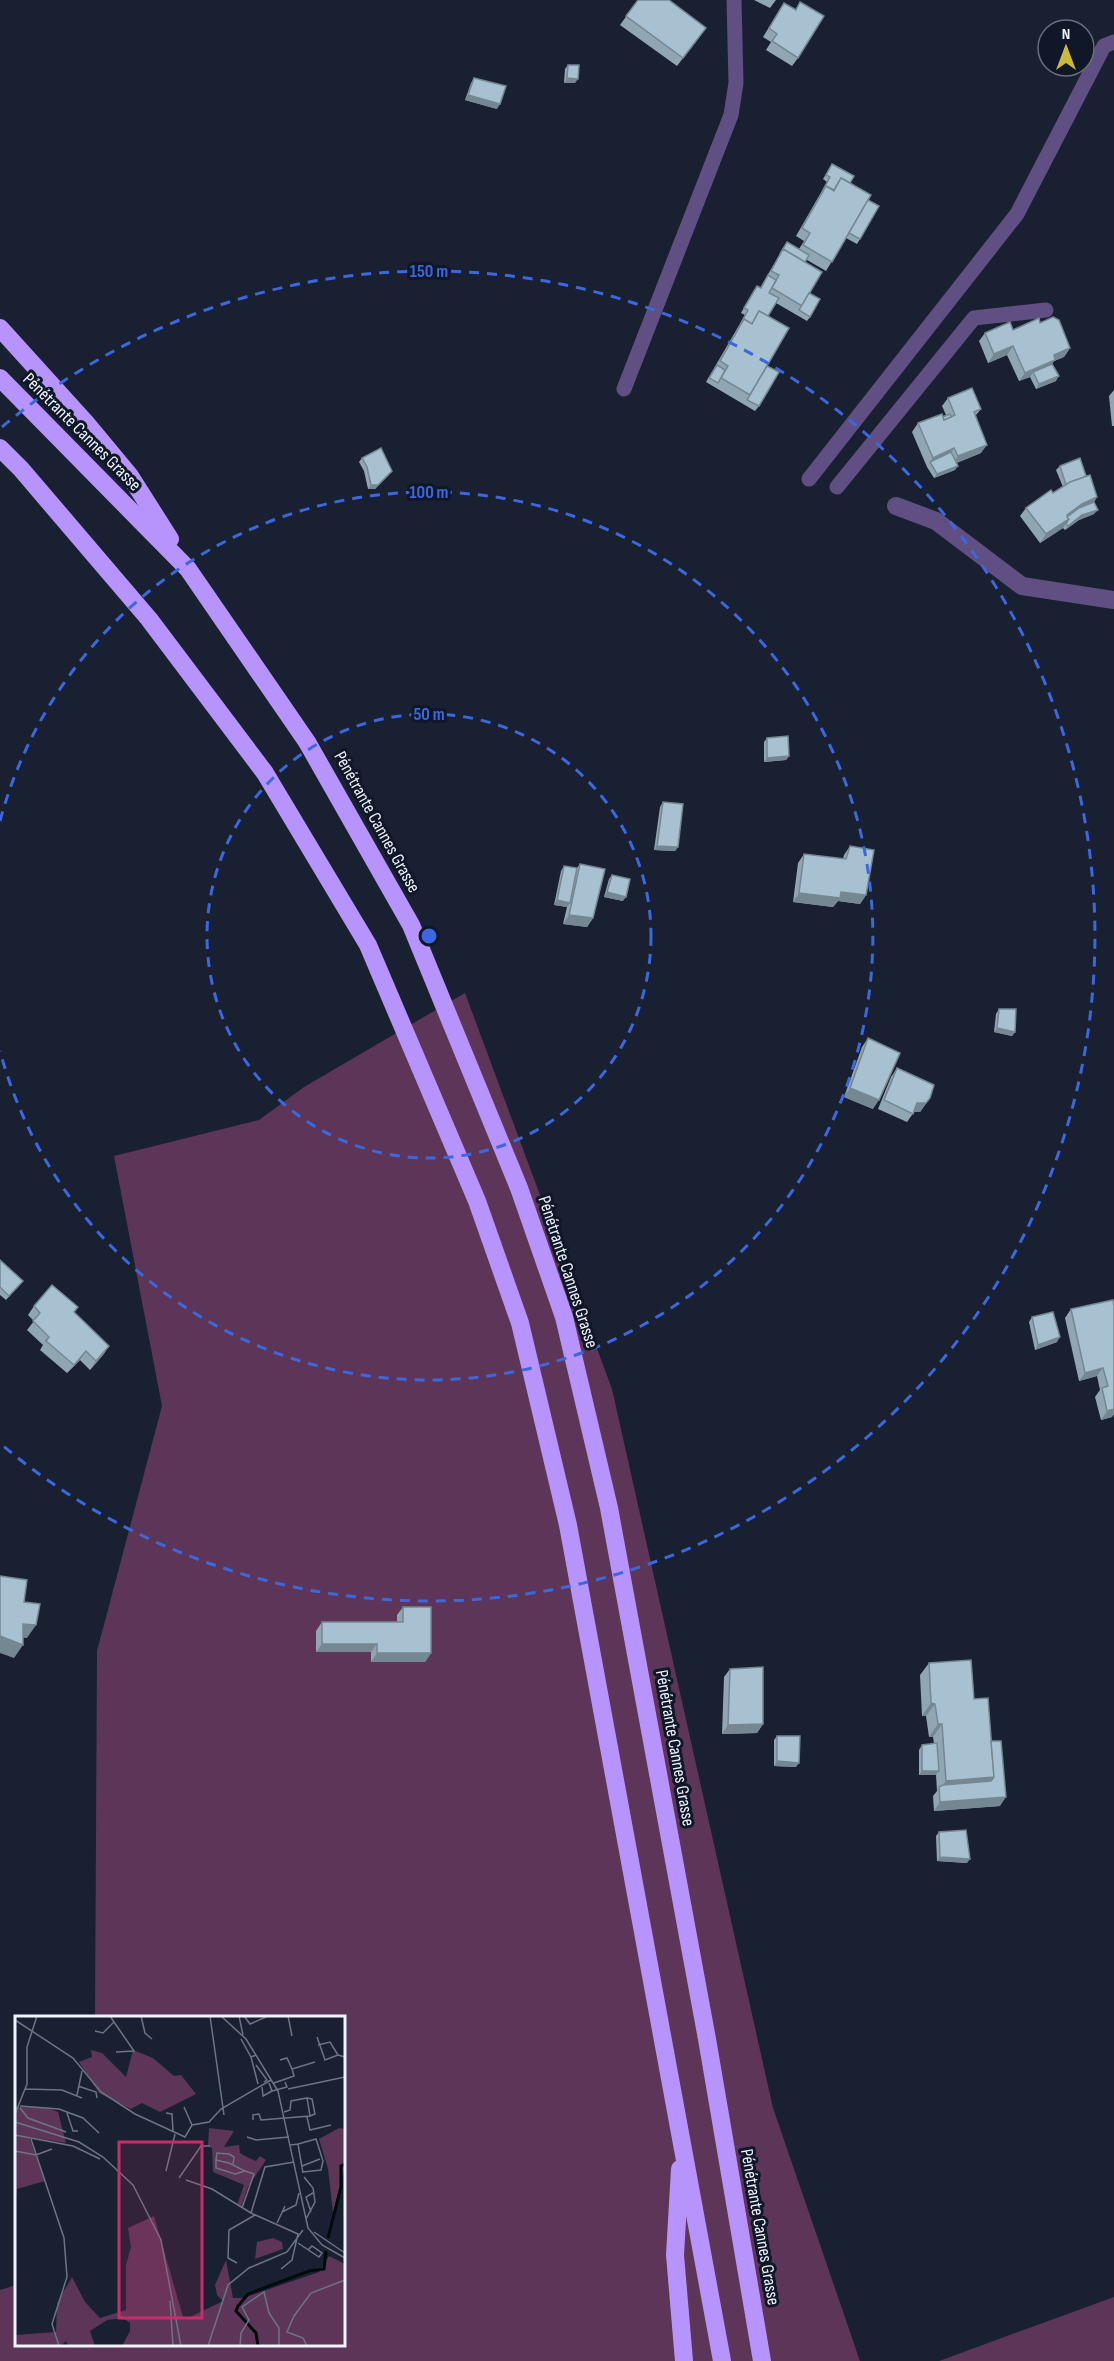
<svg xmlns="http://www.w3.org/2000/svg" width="1114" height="2361" viewBox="0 0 1114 2361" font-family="'Sofia Sans Condensed',sans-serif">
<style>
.green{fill:#5c3558}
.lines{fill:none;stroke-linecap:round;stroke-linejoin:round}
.lane{stroke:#604f83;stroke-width:15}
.street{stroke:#604f83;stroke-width:18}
.highway{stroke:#b694fb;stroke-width:18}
.wall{fill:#90a6b3}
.shaded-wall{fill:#758792}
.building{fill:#a7c1d0;stroke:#758792;stroke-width:1.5}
.ring{fill:none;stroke:#3c67de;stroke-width:3;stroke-dasharray:10 8}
.labels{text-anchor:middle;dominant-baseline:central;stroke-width:6;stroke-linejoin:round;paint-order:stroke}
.street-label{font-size:18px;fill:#eef3fd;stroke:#0f1728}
.inset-river{fill:none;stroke:#000b0c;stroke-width:3}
.inset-road{fill:none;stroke:#6e7483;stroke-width:1.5}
.view{fill:#c62e6b;fill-opacity:0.15;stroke:#c62e6b;stroke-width:3}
.inset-edge{fill:none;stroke:#eef3fd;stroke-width:3}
.centre{fill:#3c67de;stroke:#0f1728;stroke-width:3}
.ring-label{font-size:18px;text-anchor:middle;font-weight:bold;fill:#3c67de;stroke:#0f1728;stroke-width:6;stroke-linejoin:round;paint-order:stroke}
</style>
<rect width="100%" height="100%" fill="#182032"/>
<g class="green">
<path d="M465,993L612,1389L773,2108L860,2361H0V2290L16,2285V2344H344V2018L95,2017L97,1651L162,1406L114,1156L259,1120L304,1087Z"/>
<path d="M1114,2297V2361H939Z"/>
</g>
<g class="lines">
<g class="lane">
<path d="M624,389L731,115L736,83L734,0"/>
<path d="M809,479L1017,214L1104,46L1114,42"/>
<path d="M837,487L974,318L1046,310"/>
</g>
<path class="street" d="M896,506L936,521L1022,586L1114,600"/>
<g class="highway">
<path d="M0,328L86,423L130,476L170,539"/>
<path d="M0,378L188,569L307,742L411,925L519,1188L564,1317L609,1508L707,2039L762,2361"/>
<path d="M0,448L21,469L149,619L265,773L368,945L477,1201L520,1323L568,1525L722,2361"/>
<path d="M680,2169L675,2255L684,2361"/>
</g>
</g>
<g class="wall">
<path d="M638,0L706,28L677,66L620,25Z"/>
<path d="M754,0H776L770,8Z"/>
<path d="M800,2L798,58L792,66L766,50L771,42L763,37L784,3L795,10Z"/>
<path d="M568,65L575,83H564L565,69Z"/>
<path d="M474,78L497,109L465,100L471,83Z"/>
<path d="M832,164L850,183L868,200L860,239L857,244L846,238L826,271L807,260L805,262L809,293L810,317L807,321L776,303L768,316L767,366L759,406L755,411L706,382L745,315L741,313L754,290L757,286L760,288L787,242L799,249L804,241L796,236L827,182L823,179Z"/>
<path d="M1040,323L1070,348L1064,357L1054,361L1052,364L1056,381L1036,389L1030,377L1019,381L1007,355L988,363L979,341L985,333L1013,330Z"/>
<path d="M1114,390V426H1112L1109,396Z"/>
<path d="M948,398L981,409L976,415L981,453L956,463L955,470L934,478L927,467L912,432L918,423L946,415L942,406Z"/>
<path d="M362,458L392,471L375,489H368L364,471L359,462Z"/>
<path d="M1060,466L1086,476L1097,497L1094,502V514L1079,520L1065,530L1063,528L1040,543L1020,516L1026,508L1063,487L1056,470Z"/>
<path d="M767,738L789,756L786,760L764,762V742Z"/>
<path d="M663,802L678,847L675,851L654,850L660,807Z"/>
<path d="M850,846L866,895L860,904L838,901L833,907L793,902L798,863L804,854L843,859L844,855Z"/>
<path d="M580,864L593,918L587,927L563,924L567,907L554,905L561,871L564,866L577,868Z"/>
<path d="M612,875L623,901L604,897L609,879Z"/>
<path d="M999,1009L1015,1032L1012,1036L994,1032L996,1014Z"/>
<path d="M868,1038L873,1109L844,1097L862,1047Z"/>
<path d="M897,1068L930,1098L920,1112H914L907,1122L878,1109L891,1077Z"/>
<path d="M0,1260L23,1281L6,1300L0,1295Z"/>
<path d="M34,1306L74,1312L109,1346L103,1355L90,1370L80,1360L67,1373L40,1350L43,1345L27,1330L34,1321L28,1315Z"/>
<path d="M1114,1306V1414L1112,1417L1101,1420L1095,1397L1100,1390L1097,1376L1079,1381L1065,1318L1071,1309Z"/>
<path d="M1032,1317L1057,1342L1035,1350L1029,1322Z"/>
<path d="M403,1607L431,1653L425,1662H371V1652H316V1631L322,1622H397V1615Z"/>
<path d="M929,1663L974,1699L991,1741L1000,1806L934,1811L933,1796L937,1791L936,1775H919V1750L922,1745L934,1744L933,1737H929L926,1716H922L920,1675Z"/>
<path d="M730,1669L763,1724L757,1733L722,1734L724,1677Z"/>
<path d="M777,1736L796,1767L774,1766V1740Z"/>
<path d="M939,1832L967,1863L937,1861L936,1836Z"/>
</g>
<g class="shaded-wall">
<path d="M567,78L578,79L575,83H564Z"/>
<path d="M468,95L500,104L497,109L465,100Z"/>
<path d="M1013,346L1007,355L988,363L994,354Z"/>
<path d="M1070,348L1064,357L1054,361L1049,368L1033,372L1030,377L1019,381L1025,373L1054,355Z"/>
<path d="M1059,376L1056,381L1036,389L1039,384Z"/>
<path d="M987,445L981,453L952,465L958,456Z"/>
<path d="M954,448L948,457L930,462L933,458Z"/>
<path d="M958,466L955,470L934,478L937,474Z"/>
<path d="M392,471L375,489H368L371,485Z"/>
<path d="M1097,497L1091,506L1064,519L1067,515L1082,504Z"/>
<path d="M1098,510L1094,514L1079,520L1065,530L1068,526L1082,515Z"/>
<path d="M1069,519L1063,528L1040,543L1046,534Z"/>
<path d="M789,756L786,760L764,762L767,758Z"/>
<path d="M657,846L678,847L675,851L654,850Z"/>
<path d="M607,892L626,897L623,901L604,897Z"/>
<path d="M841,892L866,895L860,904L838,901L833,907L793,902L799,893Z"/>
<path d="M557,900L570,903L567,907L554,905Z"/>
<path d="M569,915L593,918L587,927L563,924Z"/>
<path d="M997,1028L1015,1032L1012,1036L994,1032Z"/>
<path d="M850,1088L879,1100L873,1109L844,1097Z"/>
<path d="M917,1103H926L920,1112H911Z"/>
<path d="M1060,1337L1057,1342L1035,1350L1038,1345Z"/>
<path d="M109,1346L103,1355L90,1370L96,1361Z"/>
<path d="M86,1351L80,1360L67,1373L74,1365Z"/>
<path d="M1103,1368L1097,1376L1079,1381L1085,1373Z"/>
<path d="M1114,1406V1414L1112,1417L1101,1420L1107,1411Z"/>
<path d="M23,1624L36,1625L27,1638L14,1637Z"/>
<path d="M0,1636L23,1645L14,1658L0,1653Z"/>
<path d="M322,1644H377L371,1652H316Z"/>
<path d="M377,1653H431L425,1662H371Z"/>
<path d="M931,1703L935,1704L926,1716H922Z"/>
<path d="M763,1724L757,1733L722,1734L728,1725Z"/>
<path d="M938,1724H942L933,1737H929Z"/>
<path d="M777,1761L799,1763L796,1767L774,1766Z"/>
<path d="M922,1771H939L936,1775H919Z"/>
<path d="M994,1777L985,1789H940L946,1781Z"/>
<path d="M1006,1797L1000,1806L934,1811L940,1802Z"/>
<path d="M940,1857L970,1859L967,1863L937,1861Z"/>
</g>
<g class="building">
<path d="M638,0H669L706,28L683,58L626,16Z"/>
<path d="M800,2L824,16L798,58L772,41L777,34L769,28L784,3L796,10Z"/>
<path d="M568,65H579L578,79L567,78Z"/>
<path d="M474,78L506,86L500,104L468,95Z"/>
<path d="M832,164L854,176L850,183L841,178L834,190L826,186L823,190L830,177L826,175Z"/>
<path d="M841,178L871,195L832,262L803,245L810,233L802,228L826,186L834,191Z"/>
<path d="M868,200L879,206L860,239L849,233Z"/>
<path d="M787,242L809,255L805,262L783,249L780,254Z"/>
<path d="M783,249L822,272L802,306L772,288L779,275L771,271Z"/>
<path d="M768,275L776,280L769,293L779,298L768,316L759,311L752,324L744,319L741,323L748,310L744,308L757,286L761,288Z"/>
<path d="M809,293L820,299L810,317L799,310Z"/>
<path d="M759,311L789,328L750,395L721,378L728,366L720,361L744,319L752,324Z"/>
<path d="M1053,317L1059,320L1070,348L1054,355L1055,360L1025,373L1013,346L994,354L985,333L1010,322L1013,330L1039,318L1040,323Z"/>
<path d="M1052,364L1059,376L1039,384L1033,372Z"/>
<path d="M717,365L725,370L718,383L709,378Z"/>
<path d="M767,366L779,372L759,406L747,400Z"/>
<path d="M972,388L981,409L974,412L987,445L958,456L954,448L933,458L918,423L942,414L944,420L955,415L948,398Z"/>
<path d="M950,414L951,417L944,420L943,417Z"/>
<path d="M381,448L392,471L378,485H371L367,467L362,458Z"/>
<path d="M951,452L958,466L937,474L930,462Z"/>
<path d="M1080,458L1086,476L1066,485L1060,466Z"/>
<path d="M1090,475L1097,497L1082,504L1067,515L1069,519L1046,534L1026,508L1051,490L1053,493L1070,482Z"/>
<path d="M1094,502L1098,510L1082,515L1068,526L1066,524L1069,519L1067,517L1079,508Z"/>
<path d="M788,736L789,756L767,758V738Z"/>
<path d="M663,802L683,804L678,847L657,846Z"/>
<path d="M850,846L874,850L866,895L841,892L840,898L799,893L804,854L846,859Z"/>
<path d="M580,864L605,869L593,918L569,915Z"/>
<path d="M564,866L577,868L570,903L557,900Z"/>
<path d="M612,875L630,879L626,897L607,892Z"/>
<path d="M999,1009H1016L1015,1032L997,1028Z"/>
<path d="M868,1038L900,1053L879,1100L850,1088Z"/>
<path d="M897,1068L934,1085L930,1098L926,1103H917L913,1114L884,1100Z"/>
<path d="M0,1260L23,1281L9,1296L0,1287Z"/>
<path d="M52,1285L78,1307L74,1312L109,1346L96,1361L86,1351L74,1365L46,1341L49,1337L33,1321L40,1313L34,1306Z"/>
<path d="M1113,1300L1114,1306V1409L1107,1411L1102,1388L1108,1386L1103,1368L1085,1373L1071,1309Z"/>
<path d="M1053,1312L1060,1337L1038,1345L1032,1317Z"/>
<path d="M0,1576L27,1580L24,1602L40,1604L36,1625L23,1624V1645L0,1636Z"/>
<path d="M403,1607H431V1653H377V1644H322V1622H403Z"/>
<path d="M971,1660L974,1699L988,1698L994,1777L946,1781L942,1724H938L935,1704L931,1703L929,1663Z"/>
<path d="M763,1667V1724L728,1725L730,1669Z"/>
<path d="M777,1736H800L799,1763L777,1761Z"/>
<path d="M991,1741H1001L1006,1797L940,1802L939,1787L943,1785L991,1781L994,1777Z"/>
<path d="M937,1743L939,1771H922V1745Z"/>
<path d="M966,1830L970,1859L940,1857L939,1832Z"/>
</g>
<g class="ring">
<circle cx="429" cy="936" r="222"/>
<path d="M0 821A444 444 0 1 1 0 1051"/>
<path d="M2 427A665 665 0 1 1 2 1445"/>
</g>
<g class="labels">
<g class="street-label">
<text transform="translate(82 432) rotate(45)">Pénétrante Cannes Grasse</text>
<text transform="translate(377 822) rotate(61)">Pénétrante Cannes Grasse</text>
<text transform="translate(568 1272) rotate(72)">Pénétrante Cannes Grasse</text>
<text transform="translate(675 1748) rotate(80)">Pénétrante Cannes Grasse</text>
<text transform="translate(760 2227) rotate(80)">Pénétrante Cannes Grasse</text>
</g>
</g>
<g transform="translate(15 2016)">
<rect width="330" height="330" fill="#182032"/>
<path d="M76,34L87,37L111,61L118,34L138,42L159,60L166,59L181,78L145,96L127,87L116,93L84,77L64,46L77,41ZM0,91H30L43,96L51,127L14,121L30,165L2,173L0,191ZM194,112L219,115L209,131L224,129L225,137L232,141L241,145L245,140L251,144L233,171L226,191L222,189L229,169L198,156L197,132L193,130ZM324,112L330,113V150L318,197L313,153L304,123ZM139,200L169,304L208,285L202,279L200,269L211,244L218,282H228L304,256L314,240L330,248V330H107L115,315V307L108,302L92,304L75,315L80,330H53L51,325L45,330H0V319L41,316L42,287L57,261L70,286L85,302L111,294V249L116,231L113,212ZM258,222L267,226L268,233L240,243L242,226Z" fill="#5c3558"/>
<path class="inset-river" d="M313,222L326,171V150L330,148M243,330L241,317L221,295L223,290L233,278L294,255L309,253L311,235"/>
<path class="inset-road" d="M126,0L130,17L137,23M195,0L209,99M206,0L231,23L263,75L293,212L307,229L330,242M224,0L228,19M229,0L235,8L253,0M273,0L277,20M0,4L58,42L86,76L120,98L170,121L177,109L194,106L206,93L256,64M99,6L119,35L101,36M80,15L88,17L99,6L95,0M302,21L310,44L323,39M226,23L236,41M303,29L315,26L323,39L330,41M241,39L236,41L243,68M265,44L272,42L277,53M241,49L252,64L249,66M254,67L257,75L272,71L270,66M259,67L279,60L277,53L300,46M63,70L81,76L82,82M247,71L248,80L257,75M10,73L47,74L67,82M273,73L330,61M62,79L67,55M292,82L297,83L300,98L295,100M5,90L44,93L68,102L84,117M169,91L177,109M5,92L13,102L51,116M52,97L58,115H63M151,97L157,98L158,116M0,98L12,68V31L22,0M292,101L295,114L316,109M238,104V99L244,98L246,104L295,100L292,82L276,85L275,94L269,96M0,106L64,126L88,141L118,169L146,224L166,330M0,119L58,130L85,143M232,121L241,124L274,121M16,123L49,222L52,261L37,308L44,330M283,128L301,123L308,145L306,154L288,156M275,129L283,128L288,157M0,135L21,139L37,133M201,144L214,147L230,155L220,158L201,152ZM201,144L202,137L214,138L219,141L218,149M287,150L305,143M151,155L160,118M289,161L298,172L300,186L291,203M164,162L186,130H195M171,164L197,173L236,197L283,218L277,244L266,253M227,192L239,158L230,155M267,196L281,189L284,177M296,196L291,181L298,177M236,197L250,151L279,146M262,207L270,190M299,216L330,237M283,227L304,241L307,237L297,230L293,234M222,247L213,242L214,214L240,199M155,285L158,330M193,330L213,269L234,252L272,236L288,214M225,330L226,317L234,304L227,291L249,276L254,297L264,312V330M292,330L288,322L272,316L279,300L296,277L330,264"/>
<path class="view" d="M104,126H187V302H104Z"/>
<rect width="330" height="330" class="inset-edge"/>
</g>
<circle cx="429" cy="936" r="9" class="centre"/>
<g class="ring-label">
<text x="429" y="277">150 m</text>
<text x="429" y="498">100 m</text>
<text x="429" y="720">50 m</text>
</g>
<g transform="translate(1066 48)"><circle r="28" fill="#0f1728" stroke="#686f7d" stroke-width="1.5"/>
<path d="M0-4.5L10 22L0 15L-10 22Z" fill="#cbba39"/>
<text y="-9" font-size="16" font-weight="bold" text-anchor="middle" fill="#eef3fd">N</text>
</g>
</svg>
